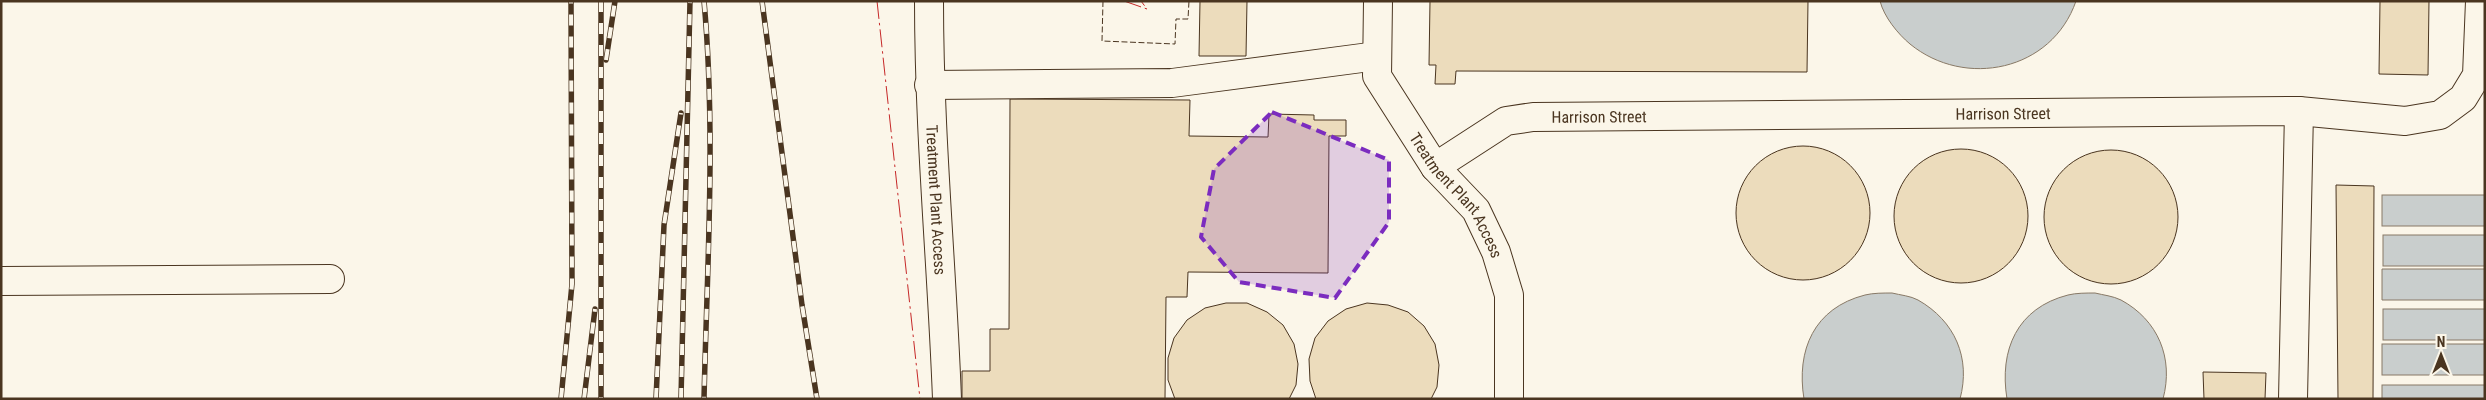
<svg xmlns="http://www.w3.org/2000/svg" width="2486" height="400" viewBox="0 0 2486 400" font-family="'Roboto Condensed',sans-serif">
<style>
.water{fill:#c9cecd;stroke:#887966}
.building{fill:#ecdcbc;stroke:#4a3520}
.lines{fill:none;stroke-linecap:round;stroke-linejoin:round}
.minor-casing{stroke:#4a3520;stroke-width:30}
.minor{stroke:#fbf6e9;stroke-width:28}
.rail-casing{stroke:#4a3520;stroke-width:5.5}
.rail{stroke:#fbf6e9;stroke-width:4;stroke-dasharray:11;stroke-linecap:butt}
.fence{stroke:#4a3520;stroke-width:1;stroke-dasharray:6 2.5;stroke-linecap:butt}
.power{stroke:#c62828;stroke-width:1;stroke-dasharray:18 4 2.5 4;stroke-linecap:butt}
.marked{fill:#7b2cbf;fill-opacity:0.2;stroke:#7b2cbf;stroke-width:4;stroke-dasharray:10 6;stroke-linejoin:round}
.labels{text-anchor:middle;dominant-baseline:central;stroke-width:4;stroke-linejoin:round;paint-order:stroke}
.street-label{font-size:16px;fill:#4a3520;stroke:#fbf6e9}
</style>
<rect width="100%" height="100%" fill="#fbf6e9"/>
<g class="water">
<path d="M1880,1H2076C2052,71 1965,89 1910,44C1898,34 1884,17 1880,1Z"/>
<rect x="2382" y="195" width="103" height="31"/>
<rect x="2383" y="235" width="102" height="31"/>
<path d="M2485,269V300H2382V269Z"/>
<path d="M1892,293C1900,295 1911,296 1918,300C1955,321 1971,358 1960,399H1804C1796,350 1814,308 1865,295C1873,293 1883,293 1892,293Z"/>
<path d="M2095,293C2103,295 2113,296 2121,300C2158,320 2174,358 2163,399H2007C1999,350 2017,308 2068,295C2076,293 2086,293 2095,293Z"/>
<rect x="2383" y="309" width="102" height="31"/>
<rect x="2382" y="344" width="103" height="31"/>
<rect x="2382" y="385" width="103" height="14"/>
</g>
<g class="building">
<path d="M1200,1H1247L1246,56H1199Z"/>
<path d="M1430,1H1808L1807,72L1456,71L1455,84H1435L1436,65H1429Z"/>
<path d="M2380,1H2429L2428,75L2379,74Z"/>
<path d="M1010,99L1190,100L1189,136L1268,137L1269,114L1314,115V120H1346V136H1329L1328,273L1188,272L1187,297H1166L1165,399H962V371H990V329H1009Z"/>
<circle cx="1803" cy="213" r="67"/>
<circle cx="1961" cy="216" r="67"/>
<circle cx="2111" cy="217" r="67"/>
<path d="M2336,185L2374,186L2373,399H2338Z"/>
<path d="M1226,303H1247L1267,312L1283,325L1294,344L1298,364L1296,385L1289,399H1175L1168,380V358L1174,338L1187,320L1205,308Z"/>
<path d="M1367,303L1388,305L1408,312L1424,326L1435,344L1439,365L1437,387L1431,399H1316L1310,381L1309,359L1315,338L1328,321L1346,309Z"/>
<path d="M2203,372L2266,373L2265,399H2204Z"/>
</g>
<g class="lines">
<defs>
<g id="minor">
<path id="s1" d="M929,1C929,134 942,266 947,399"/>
<path id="s2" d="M1378,1L1377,76L1435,167L1476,210L1496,252L1509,295V399"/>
<path d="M929,85L1172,83L1377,56"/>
<path d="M2299,111L2405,121L2440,115L2463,98L2477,75L2480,1"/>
<path id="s3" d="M1435,167L1506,121L1533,117L2299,111L2293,399"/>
<path d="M1,281L330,279"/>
</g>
</defs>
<use href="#minor" class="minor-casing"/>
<use href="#minor" class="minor"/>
<defs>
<g id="rail">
<path d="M601,1V399"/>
<path d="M704,1C716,133 707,267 704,399"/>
<path d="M762,1L802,305L817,399"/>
<path d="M606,60L615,1"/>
<path d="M561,399L572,284L571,1"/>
<path d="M584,399L595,309"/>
<path d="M656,399L664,225L681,113"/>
<path d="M681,399L690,1"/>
</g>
</defs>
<use href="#rail" class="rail-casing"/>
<use href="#rail" class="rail"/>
<path class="fence" d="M1103,1L1102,41L1175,44L1176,19H1188L1189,1"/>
<g class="power">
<path d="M877,1L920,399"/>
<path d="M1124,1L1147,9L1141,1"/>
</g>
</g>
<path class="marked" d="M1272,112L1389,160V222L1335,298L1239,282L1201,237L1214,169Z"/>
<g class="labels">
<g class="street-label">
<text stroke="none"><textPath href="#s3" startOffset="582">Harrison Street</textPath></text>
<text stroke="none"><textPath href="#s3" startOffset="178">Harrison Street</textPath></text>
<text stroke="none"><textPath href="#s2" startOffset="219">Treatment Plant Access</textPath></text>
<text stroke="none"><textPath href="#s1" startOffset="199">Treatment Plant Access</textPath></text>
</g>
</g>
<rect width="2486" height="400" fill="none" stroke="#4a3520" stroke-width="5"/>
<g transform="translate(2441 355)" stroke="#fbf6e9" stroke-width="4" paint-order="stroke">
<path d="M0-4L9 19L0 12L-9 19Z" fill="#4a3520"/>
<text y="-8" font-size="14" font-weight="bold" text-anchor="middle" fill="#4a3520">N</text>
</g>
</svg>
